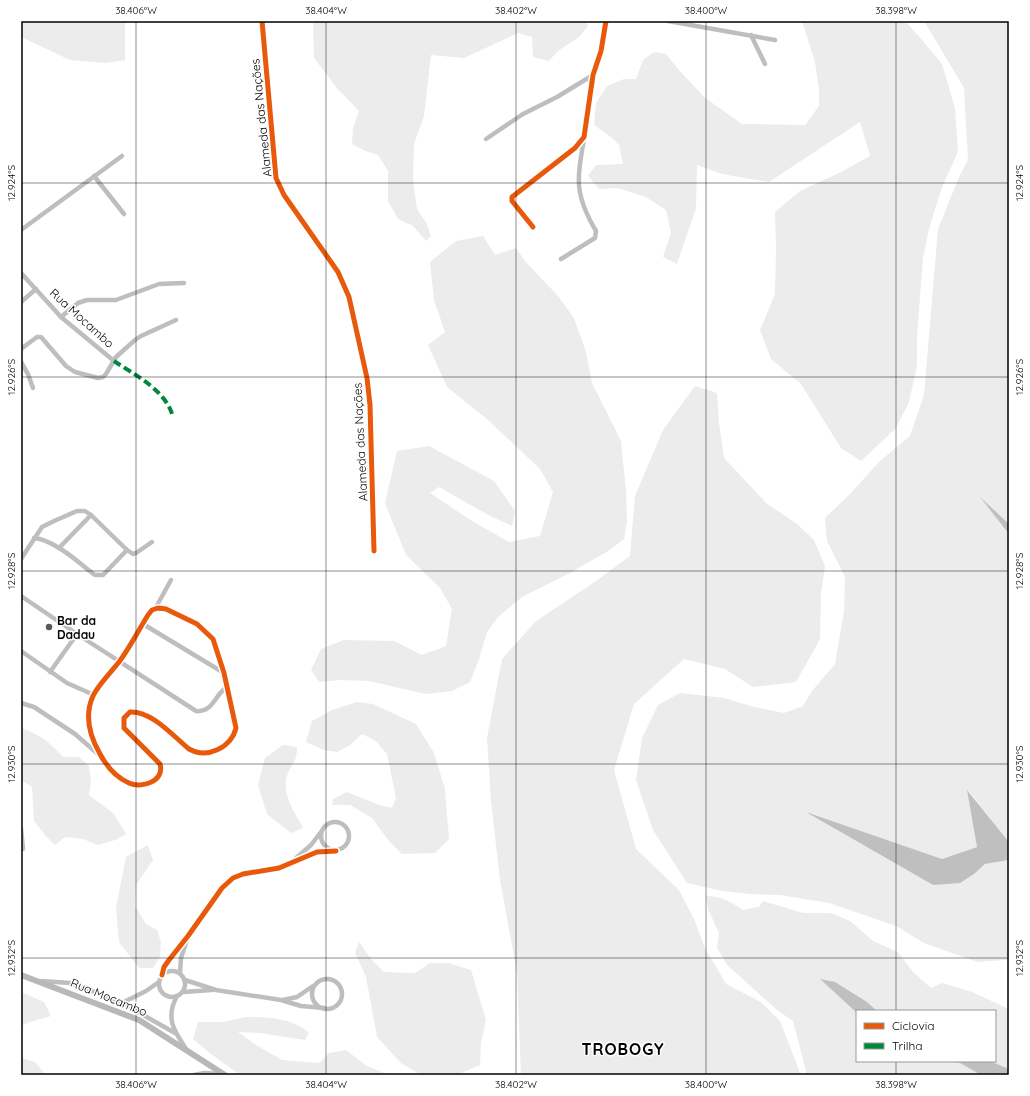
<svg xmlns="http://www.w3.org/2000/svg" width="1030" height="1096" viewBox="0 0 1030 1096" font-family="Quicksand,sans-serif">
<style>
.green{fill:#ececec}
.water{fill:#bfbfbf}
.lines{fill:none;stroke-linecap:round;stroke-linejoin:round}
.street{stroke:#bebebe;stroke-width:4.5}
.secondary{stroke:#b8b8b8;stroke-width:6}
.quiet{stroke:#00873e;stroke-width:4;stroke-dasharray:8 4;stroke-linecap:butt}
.cycleway-casing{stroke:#fff;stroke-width:8}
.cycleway{stroke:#e8590c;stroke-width:5}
.ticks{fill:none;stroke:#000;stroke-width:1;stroke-opacity:0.45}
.poi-dot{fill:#595959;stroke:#fff;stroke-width:1.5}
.labels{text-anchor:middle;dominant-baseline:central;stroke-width:3;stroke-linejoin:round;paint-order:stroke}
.street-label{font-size:12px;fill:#000;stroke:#fff}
.poi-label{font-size:12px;font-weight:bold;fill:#000;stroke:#fff;text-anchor:start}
.district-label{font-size:16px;font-weight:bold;letter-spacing:1px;fill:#000;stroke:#fff}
.neatline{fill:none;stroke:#000;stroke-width:1.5}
.ticks-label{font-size:10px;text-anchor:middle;fill:#000}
</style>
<rect width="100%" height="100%" fill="#fff"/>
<g class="green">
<path d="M21,21H125V60L106,63L70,60L21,37Z"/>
<path d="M313,21H585L588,26L579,37L558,51L549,61L533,57L532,37L518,33L464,58L431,55L424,116L414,144L413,180L417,209L427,224L431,236L426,241L413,226L398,219L388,201V171L378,155L365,151L352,144L353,128L359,111L336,87L314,58Z"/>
<path d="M802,21H905L922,40L942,64L955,108L958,152L942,187L929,229L923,258L917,336V366L909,402L896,428L861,461L841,448L801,384L771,359L760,330L775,294L776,248L775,212L800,191L841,172L870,156L860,122L769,182L722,174L697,165L696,208L677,264L663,257L671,233L666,210L646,197L618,188L599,189L588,176L596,165L623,164L619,145L612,138L594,125L596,103L607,86L624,79H636L643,60L654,52L666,54L678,69L704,97L742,124L805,125L819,106V89L815,62Z"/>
<path d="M924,21H1009V524L983,500L1009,534V842L968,790L977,847L942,859L809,813L933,885L974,874L985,864L1009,860V958L1005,960L977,962L924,943L896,926L829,903L780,895L750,894L722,891L687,883L653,830L636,780L642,738L658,705L680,693L724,698L754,707L784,713L803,706L812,691L835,664L844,611L845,577L827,541L825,518L850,494L880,461L910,436L924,395L938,229L959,177L968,160L964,88Z"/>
<path d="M483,236L495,255L516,248L525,261L558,296L574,318L586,352L592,383L621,441L626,491L627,521L624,539L608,551L570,573L522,597L498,617L487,632L479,659L470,682L452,691L426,694L369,681L341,680L319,682L311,670L321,649L344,640L394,641L422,655L446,646L452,609L440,588L406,555L385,503L397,451L429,446L494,481L515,511L512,526L490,516L439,487L430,493L472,521L509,542L540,536L553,492L540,469L488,420L447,387L428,345L445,332L434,300L430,262L456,241Z"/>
<path d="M695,386L717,393L719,423L724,458L766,503L797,524L814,540L825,566L821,593L820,639L796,682L753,687L725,669L684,659L634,704L614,770L636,849L679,890L694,919L705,948L726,984L761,1002L780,1021L801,1075H521L517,973L500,880L491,801L487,738L502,659L536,621L596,581L630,556L635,496L663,430Z"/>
<path d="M357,702L373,704L416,724L434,753L445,789L449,839L435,853L402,854L388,840L372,818L350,805H332L333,799L347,792L379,805L392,808L396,798L387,754L376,741L362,734L350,745L337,752L324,750L306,742L312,721L332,710Z"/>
<path d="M21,728C41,735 49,742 63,757H79L89,766L91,782L89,795L113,813L126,834L115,840L98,845L83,839L65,837L55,845L45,835L34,821L32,787L21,780Z"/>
<path d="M283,745L297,747C297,761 293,762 288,773C280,793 294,810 303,828L291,833L267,814L258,785L265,758Z"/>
<path d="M148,845L153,860L136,885L135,906L146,924L157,930L161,942L160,957L153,968H139L119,942L116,908L126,857Z"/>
<path d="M706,896C721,896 731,902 743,910L759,907L763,901L803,913H831L850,921L873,941L898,952L913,972L931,988L942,983L972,992L1009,1009V1069L990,1061H995V1011H877L867,1002L821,980L857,1013V1061H946L960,1063L981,1075H807L793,1021L777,1010L728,966L717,948L719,933L708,909Z"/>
<path d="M359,942L371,959L384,972L415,973L430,963H448L471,970L486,1020L481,1043L480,1065L457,1075H421L401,1063L377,1037L366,977L355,953Z"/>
<path d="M21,992L44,1002L51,1016L30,1022L21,1026Z"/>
<path d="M246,1017C268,1017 292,1018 309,1033L305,1040L260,1033L238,1032L256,1045L282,1060L319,1063L329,1053L346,1050L367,1066L389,1075H240L211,1054L193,1039L198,1022H223Z"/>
<path d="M21,1058L35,1062L44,1073L42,1075H21Z"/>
</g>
<g class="water">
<path d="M980,497L1009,524V534Z"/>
<path d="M967,790L1009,842V860L985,864L974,874L960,883L933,885L806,812L942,859L977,847Z"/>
<path d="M820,979L835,982L867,1002L877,1011H857V1013Z"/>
<path d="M946,1061H990L1009,1069V1075H981L960,1063Z"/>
</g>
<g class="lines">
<g class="street">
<path d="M262,21L276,178L284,195L338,272L349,297L367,378L370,405L374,551"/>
<path d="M668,21L775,40"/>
<path d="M751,35L765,64"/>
<path d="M486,139L523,114L557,97L593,75"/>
<path d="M94,176L124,214"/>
<path d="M533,227L512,201V197L575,148L584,137L593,75L601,51L606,21"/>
<path d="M21,230L122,156"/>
<path d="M561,259L595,238L596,231C574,194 577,179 584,139"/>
<path d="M21,273L61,317L114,361"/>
<path d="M21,302L36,289"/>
<path d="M61,317L78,303L87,300H116L159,284L184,283"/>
<path d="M21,349L37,337H41L66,366L75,372L98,378L103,377L106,374L116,357L135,340L141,336L176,320"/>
<path d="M21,362L28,374L33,388"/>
<path d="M34,538C55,540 79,563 95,575H103L127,550"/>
<path d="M59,548L91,515"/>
<path d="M21,559L42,527L54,521L77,511H85L91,515L127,550L133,554L136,553L152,542"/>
<path d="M21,596L77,634L196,711C213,713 215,694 227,687"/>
<path d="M158,608L166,609L197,624L213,639L224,673L236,728C231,748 207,759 189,749C173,736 152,711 130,712L124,718V728L160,764C165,781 142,789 129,783C115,777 107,767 100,754C89,735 84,716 93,696C98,685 112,671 119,662C130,647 138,631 148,615L152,610Z"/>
<path d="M155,609L171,580"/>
<path d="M143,624L224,673"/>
<path d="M21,651L67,683L94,695"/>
<path d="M50,672L77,634"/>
<path d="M21,703L34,707L75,734L98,754"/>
<circle cx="335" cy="836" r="14"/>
<path d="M21,829L23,849"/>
<path d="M295,859L311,845L321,832"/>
<circle cx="172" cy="984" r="13"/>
<path d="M180,973L181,958L187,940"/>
<path d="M162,975L164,967L169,960L188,936L222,888L233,878L243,874L279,868L317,852L336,851"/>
<circle cx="327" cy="994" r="15"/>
<path d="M185,980L216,990L281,1000L301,1006L324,1008"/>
<path d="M42,981L70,983L82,987L122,1003L175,1033"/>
<path d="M183,992L212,990"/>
<path d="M177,996C165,1018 174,1031 186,1049"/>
<path d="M283,1000L297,997L313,986"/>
<path d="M122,1003L146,991L159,982"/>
<path d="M194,1075L204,1073L222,1074"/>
</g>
<path class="secondary" d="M21,975L139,1020L225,1075"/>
<path class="quiet" d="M114,361C135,375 166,390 173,417"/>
<defs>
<g id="cycleway">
<path d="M262,21L276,178L284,195L338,272L349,297L367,378L370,405L374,551"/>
<path d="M533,227L512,201V197L575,148L584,137L593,75L601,51L606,21"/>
<path d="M158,608L166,609L197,624L213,639L224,673L236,728C231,748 207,759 189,749C173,736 152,711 130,712L124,718V728L160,764C165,781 142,789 129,783C115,777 107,767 100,754C89,735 84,716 93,696C98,685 112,671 119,662C130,647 138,631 148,615L152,610Z"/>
<path d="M162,975L164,967L169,960L188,936L222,888L233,878L243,874L279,868L317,852L336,851"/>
</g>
</defs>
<use href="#cycleway" class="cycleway-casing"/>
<use href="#cycleway" class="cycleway"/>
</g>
<path class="ticks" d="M136,21V1075M326,21V1075M516,21V1075M706,21V1075M896,21V1011M21,183H1009M21,377H1009M21,571H1009M21,764H1009M21,958H1009M896,1061V1075"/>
<circle class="poi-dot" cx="49" cy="627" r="4"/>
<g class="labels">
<g class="street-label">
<text transform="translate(261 118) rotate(-96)">Alameda das Nações</text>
<text transform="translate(82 318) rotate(42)">Rua Mocambo</text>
<text transform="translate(360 442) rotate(-93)">Alameda das Nações</text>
<text transform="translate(109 997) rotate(22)">Rua Mocambo</text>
</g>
<g class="poi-label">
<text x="57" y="620">Bar da<tspan x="57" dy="14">Dadau</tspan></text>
</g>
<g class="district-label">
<text x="623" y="1049">TROBOGY</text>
</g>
</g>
<rect width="1030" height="1096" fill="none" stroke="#ffffff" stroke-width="44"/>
<rect x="856" y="1010" width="140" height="52" fill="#ffffff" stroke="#999999"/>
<rect x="864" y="1023" width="20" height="6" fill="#e8590c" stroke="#999999"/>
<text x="892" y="1030" font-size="12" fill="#000000">Ciclovia</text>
<rect x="864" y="1043" width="20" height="6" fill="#00873e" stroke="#999999"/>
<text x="892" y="1050" font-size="12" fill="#000000">Trilha</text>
<rect x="22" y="22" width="986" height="1052" class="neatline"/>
<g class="ticks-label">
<text x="136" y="14">38.406°W</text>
<text x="326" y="14">38.404°W</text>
<text x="516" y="14">38.402°W</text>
<text x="706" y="14">38.400°W</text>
<text x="896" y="14">38.398°W</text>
<text transform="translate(11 183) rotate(-90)" y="4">12.924°S</text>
<text transform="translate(1019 183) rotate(-90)" y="4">12.924°S</text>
<text transform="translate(11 377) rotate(-90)" y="4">12.926°S</text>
<text transform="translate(1019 377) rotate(-90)" y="4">12.926°S</text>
<text transform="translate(11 571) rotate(-90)" y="4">12.928°S</text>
<text transform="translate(1019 571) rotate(-90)" y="4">12.928°S</text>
<text transform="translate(11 764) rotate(-90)" y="4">12.930°S</text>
<text transform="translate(1019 764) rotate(-90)" y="4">12.930°S</text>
<text transform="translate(11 958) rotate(-90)" y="4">12.932°S</text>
<text transform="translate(1019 958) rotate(-90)" y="4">12.932°S</text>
<text x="136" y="1088">38.406°W</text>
<text x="326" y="1088">38.404°W</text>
<text x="516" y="1088">38.402°W</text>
<text x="706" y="1088">38.400°W</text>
<text x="896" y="1088">38.398°W</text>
</g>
</svg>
